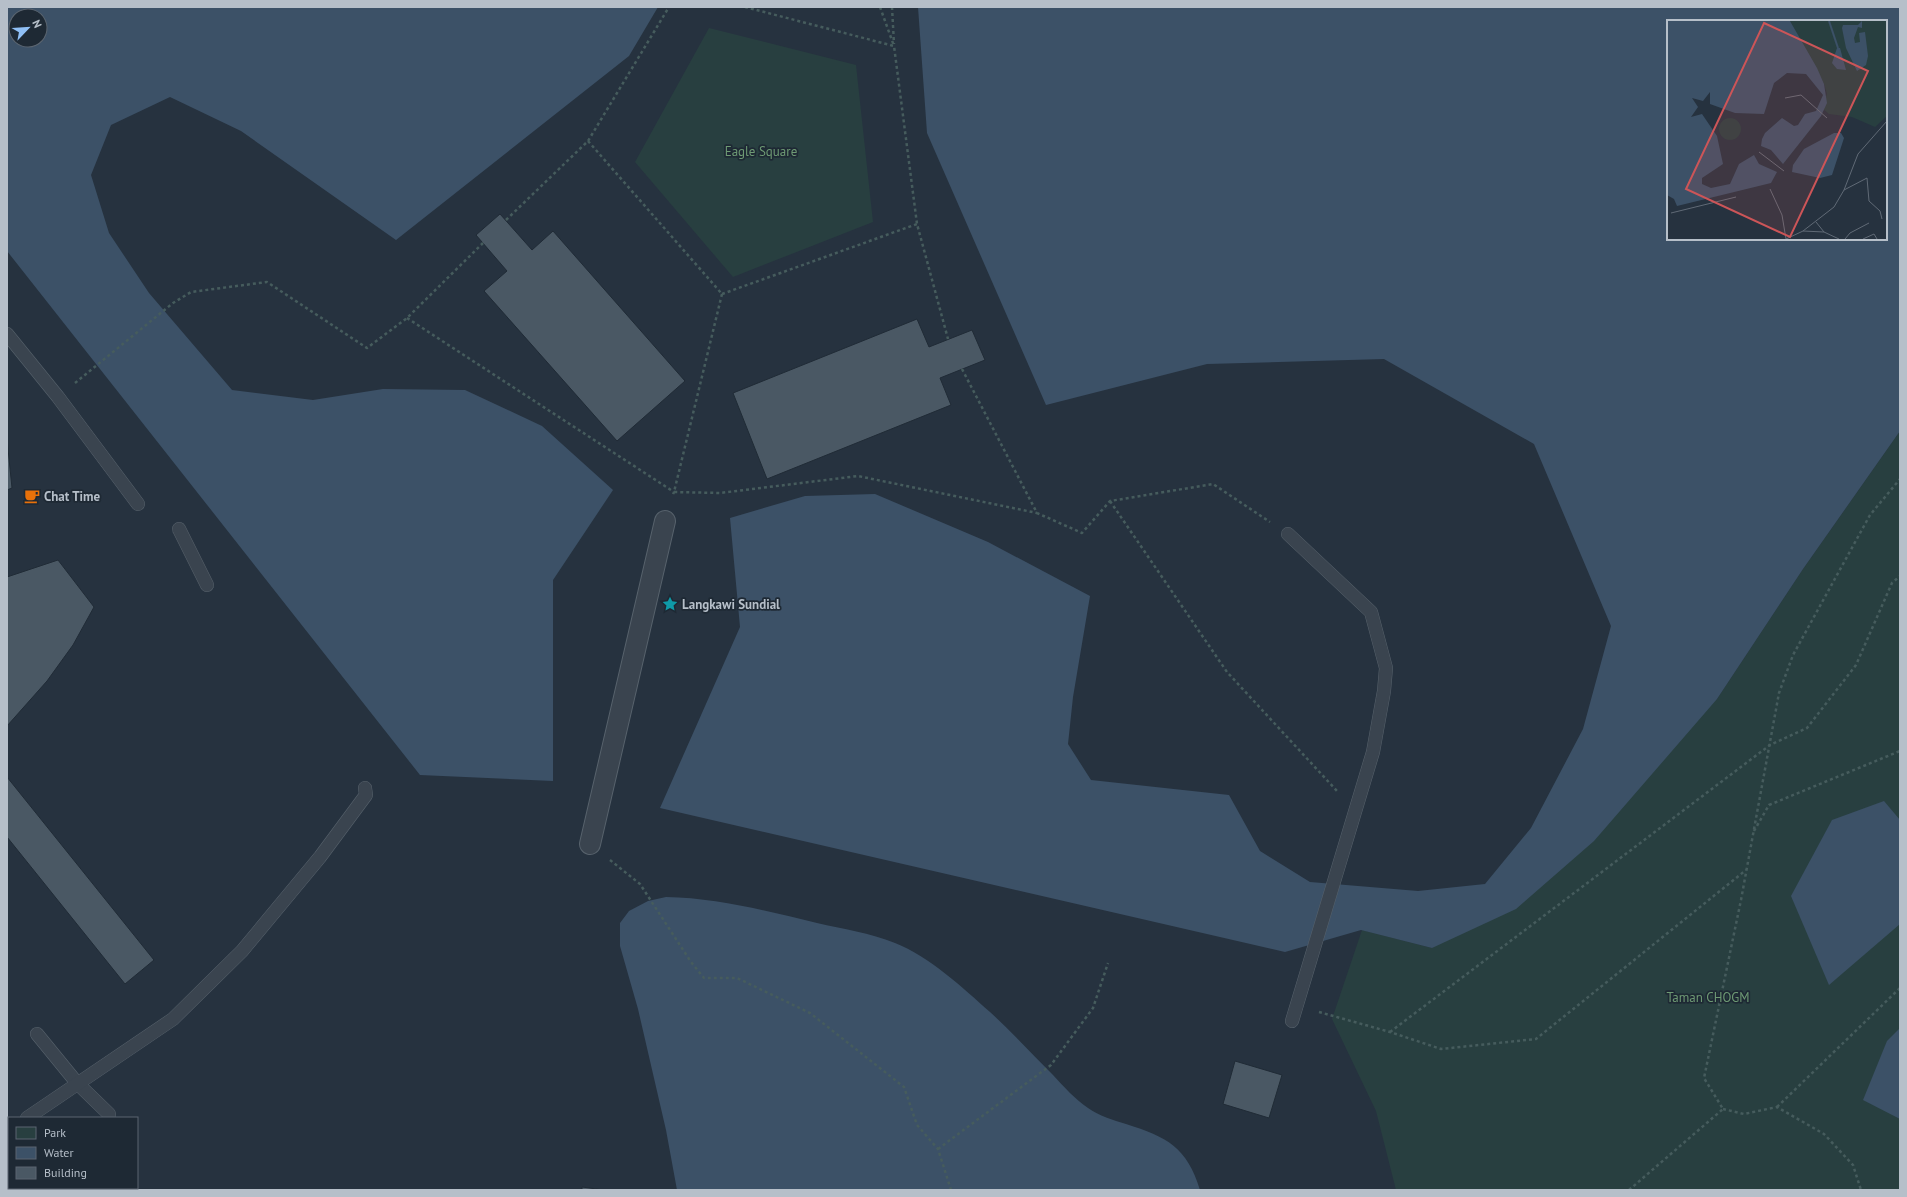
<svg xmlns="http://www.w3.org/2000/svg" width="1907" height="1197" viewBox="0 0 1907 1197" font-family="'PT Sans',sans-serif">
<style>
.green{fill:#283f40}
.water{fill:#3c5167;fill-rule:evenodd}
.building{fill:#4a5864;stroke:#202b36}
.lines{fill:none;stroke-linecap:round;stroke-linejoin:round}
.service-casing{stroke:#57626c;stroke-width:14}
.pedestrian-casing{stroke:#57626c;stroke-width:22}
.path{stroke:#465c5d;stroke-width:2.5;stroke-dasharray:3 3;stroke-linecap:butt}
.service{stroke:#3a444f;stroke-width:13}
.pedestrian{stroke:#3a444f;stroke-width:20}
.labels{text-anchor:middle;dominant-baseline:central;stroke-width:3.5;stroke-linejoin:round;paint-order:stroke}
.park-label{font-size:13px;fill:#6e9a74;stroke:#1e2934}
.poi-label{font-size:13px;font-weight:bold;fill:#b6bfc9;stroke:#1e2934;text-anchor:start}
.inset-river{fill:none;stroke:#3c5167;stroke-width:2}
.inset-road{fill:none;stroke:#606a76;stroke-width:1}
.view{fill:#cc5558;fill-opacity:0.15;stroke:#cc5558;stroke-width:2}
.inset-edge{fill:none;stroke:#b6bfc9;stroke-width:2}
</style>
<rect width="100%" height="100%" fill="#26323f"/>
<g class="green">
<path d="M709,28L856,65L873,222L733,277L635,162Z"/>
<path d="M1900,431V1190H1396L1376,1111L1332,1019L1362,930L1432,948L1717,699L1803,569Z"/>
</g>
<g class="water">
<path d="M7,7H658L629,56L396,240L241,131L170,97L111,125L91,175L109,233L149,293L232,390L313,400L383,389L465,390L542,426L613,490L553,580V781L420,775L7,251ZM16,16H40V40H16Z"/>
<path d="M918,7H1900V431L1803,569L1717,699L1594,841L1516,909L1432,948L1361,930L1285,952L660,808L740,627L730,518L805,496L875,494L988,542L1090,596L1073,697L1068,744L1091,780L1229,795L1260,851L1310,882L1418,891L1485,884L1531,828L1583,729L1611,626L1534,444L1384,359L1207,364L1046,405L927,133ZM1668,21H1886V239H1668Z"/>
<path d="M1884,801L1900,820V924L1829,985L1791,896L1832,820Z"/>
<path d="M666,897C718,898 767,911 817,923C843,929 870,933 895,943C929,956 963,988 990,1012C1012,1032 1032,1054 1053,1075C1064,1087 1075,1099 1088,1108C1099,1116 1113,1120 1126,1124C1167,1137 1187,1147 1200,1190H677L666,1130L638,1009L620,946V923L629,911L648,901Z"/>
<path d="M1900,1028V1119L1863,1100L1887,1041Z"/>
</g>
<g class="building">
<path d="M500,214L532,250L553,231L685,381L617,441L484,291L507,271L476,235Z"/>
<path d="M917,319L929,347L972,330L985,360L940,378L951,405L767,479L733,393Z"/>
<path d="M7,439L12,488L7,490Z"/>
<path d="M58,560L94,607L73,645L47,681L7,726V577Z"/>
<path d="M7,777L154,960L125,984L7,837Z"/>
<path d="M1235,1061L1282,1075L1269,1118L1223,1104Z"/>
<path d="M582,1187L604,1190H582Z"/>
</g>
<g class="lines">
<defs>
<g id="service">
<path d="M7,334L58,397L138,504"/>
<path d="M179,529L207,585"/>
<path d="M1288,534L1371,612L1386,668L1384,691L1373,752L1292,1021"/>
<path d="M37,1034L77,1083L109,1114"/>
<path d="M27,1118L173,1019L242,951L320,857L366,795L365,788"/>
<path d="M7,1132L9,1130"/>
</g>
<path id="pedestrian" d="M590,844L665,521"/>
</defs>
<use href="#service" class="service-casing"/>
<use href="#pedestrian" class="pedestrian-casing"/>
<g class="path">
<path d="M745,7L894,46L917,224L948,339"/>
<path d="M880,7L894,46"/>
<path d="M892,7L894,44"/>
<path d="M588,141L722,294"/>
<path d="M506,220L588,141L669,7"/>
<path d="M722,294L674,492L720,493L858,476L1037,513"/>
<path d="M722,294L917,224"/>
<path d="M407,318L674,492L672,497"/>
<path d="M962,369L1037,513L1082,533L1110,501L1213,484L1270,522"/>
<path d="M75,383L173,303L191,292L267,282L367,348L407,318L483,243"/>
<path d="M1110,501L1227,672L1337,791"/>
<path d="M1754,831L1769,805L1900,751"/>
<path d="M610,860L640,884L691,962L704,978H737L810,1013L904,1087L917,1125L938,1149L951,1190"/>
<path d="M1319,1012L1390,1032L1441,1049L1536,1039L1746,870"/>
<path d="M1390,1032L1770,745L1807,728L1856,665L1892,583L1900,576"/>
<path d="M1777,1107L1900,988"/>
<path d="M1723,1109L1744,1114L1777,1107L1824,1134L1853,1165L1861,1190"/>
<path d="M938,1149L1051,1065L1093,1008L1108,963"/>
<path d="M1629,1190L1723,1109L1704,1078L1741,900L1779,693L1793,655L1870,515L1900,479"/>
</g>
<use href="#service" class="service"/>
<use href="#pedestrian" class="pedestrian"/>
</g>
<defs>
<symbol id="cafe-bare" viewBox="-9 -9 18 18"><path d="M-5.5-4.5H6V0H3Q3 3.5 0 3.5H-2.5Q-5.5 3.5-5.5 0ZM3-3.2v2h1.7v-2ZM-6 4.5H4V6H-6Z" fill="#e8710a" stroke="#1e2934" stroke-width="2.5" paint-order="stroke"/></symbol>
<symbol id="sight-bare" viewBox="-9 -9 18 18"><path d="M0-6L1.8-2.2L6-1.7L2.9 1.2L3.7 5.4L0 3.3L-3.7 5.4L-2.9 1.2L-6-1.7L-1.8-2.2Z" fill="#0f9aa8" stroke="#1e2934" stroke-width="2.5" paint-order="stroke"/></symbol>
</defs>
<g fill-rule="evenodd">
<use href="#cafe-bare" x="21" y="485" width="22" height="22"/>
<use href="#sight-bare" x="659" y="593" width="22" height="22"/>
</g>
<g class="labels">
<g class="park-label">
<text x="761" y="151">Eagle Square</text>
<text x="1708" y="997">Taman CHOGM</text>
</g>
<g class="poi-label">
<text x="44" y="496">Chat Time</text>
<text x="682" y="604">Langkawi Sundial</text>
</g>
</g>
<g transform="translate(1667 20)">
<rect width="220" height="220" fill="#26323f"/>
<path d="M123,1H220V96L208,107L185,97L162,94L155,88L160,74L157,64ZM52 109a11 11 0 1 1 22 0a11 11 0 1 1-22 0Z" fill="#283f40"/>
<path d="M0,1H123L150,48L157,64L160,83L154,96L116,144L104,130L94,126L95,119L98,113L115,98L127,106L131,105L138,94L149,91L156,75L139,54L120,53L107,63L97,94L68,93L43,84V72L36,81L25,78L31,87L24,97L35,94L50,116L56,144L35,158V164L44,168L63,164L72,144L87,135L92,144L110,152L104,163L10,186L7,179L0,175ZM195,1V8L191,7L187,18L188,23L193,22L192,13L198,12L201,36L199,45L190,51L179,28L175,8L176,5H191ZM170,28H173L179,50L170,49L165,43ZM167,113H174L177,118L165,155L153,158L125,152L126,145L137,129Z" fill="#3c5167"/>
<path class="inset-river" d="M162,1L171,28"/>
<path class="inset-road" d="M118,78L134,75L160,98M92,132L117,151M103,169L115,195L119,219M177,170L200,158L202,181L213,191L215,199M4,193L69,177M149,202L157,212M136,211L157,212L172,219M119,219L136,211L167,187L177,170L191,134L220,101M178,219L183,213L202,203M196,219L207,214L210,219"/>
<path class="view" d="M97,3L201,51L123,217L19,169Z"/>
<rect width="220" height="220" class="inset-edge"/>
</g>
<rect width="1907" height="1197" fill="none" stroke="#b6bfc9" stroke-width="16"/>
<rect x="8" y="1117" width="130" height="72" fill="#1e2934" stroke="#5b6570"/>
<rect x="16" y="1127" width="20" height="12" fill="#283f40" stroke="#5b6570"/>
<text x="44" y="1137" font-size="12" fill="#b6bfc9">Park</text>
<rect x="16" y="1147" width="20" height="12" fill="#3c5167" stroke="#5b6570"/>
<text x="44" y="1157" font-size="12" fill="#b6bfc9">Water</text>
<rect x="16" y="1167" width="20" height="12" fill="#4a5864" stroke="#5b6570"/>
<text x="44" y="1177" font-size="12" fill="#b6bfc9">Building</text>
<g transform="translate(28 28) rotate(65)"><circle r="19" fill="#1e2934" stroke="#5b6570"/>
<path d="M0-3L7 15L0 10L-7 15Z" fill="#8fbff5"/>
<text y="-6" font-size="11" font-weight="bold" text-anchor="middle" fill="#b6bfc9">N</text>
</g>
</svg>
